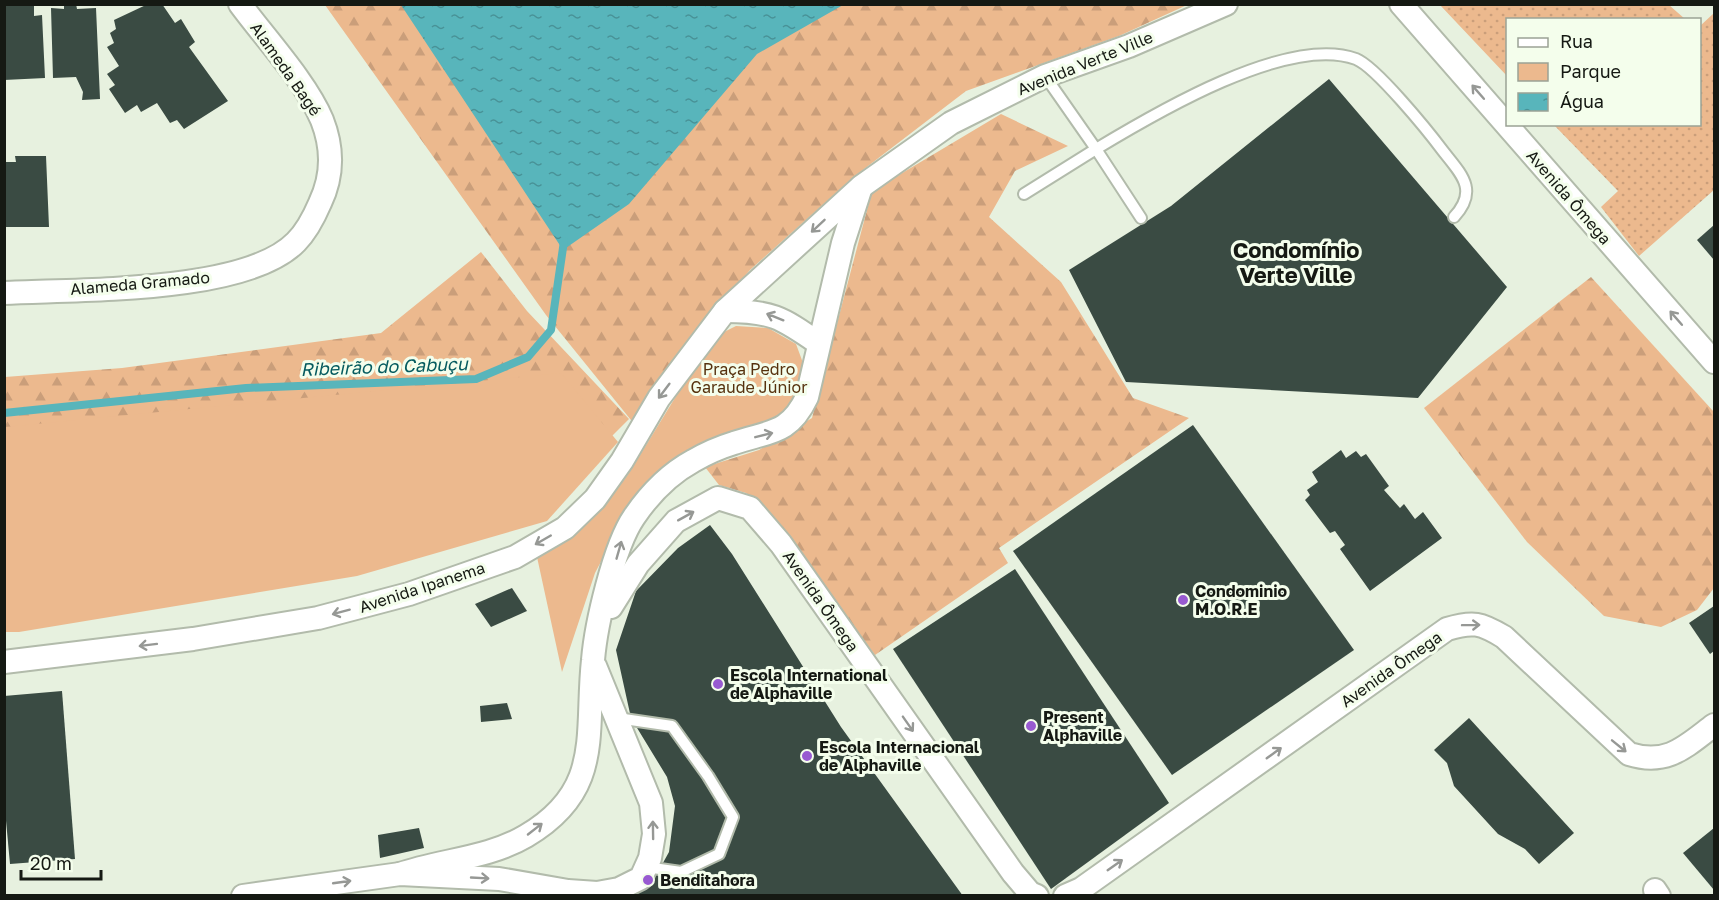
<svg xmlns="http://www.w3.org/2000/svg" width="1719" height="900" viewBox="0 0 1719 900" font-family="'Golos Text',sans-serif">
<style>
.grass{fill:url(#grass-dots)}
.forest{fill:url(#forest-firs)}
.park{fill:#ecb98e}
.water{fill:url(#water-ripples)}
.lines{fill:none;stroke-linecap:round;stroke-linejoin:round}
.stream{stroke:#58b5bb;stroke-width:8}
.building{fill:#3a4b43}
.lane-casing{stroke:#b2bbab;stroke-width:14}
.street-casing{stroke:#b2bbab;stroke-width:26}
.lane{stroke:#fff;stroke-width:10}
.street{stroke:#fff;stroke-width:22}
.oneway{stroke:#969895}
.poi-dot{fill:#985ad1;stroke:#f4feec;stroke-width:2}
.labels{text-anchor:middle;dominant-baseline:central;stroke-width:6;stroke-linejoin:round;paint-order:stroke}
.street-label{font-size:16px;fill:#151913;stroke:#f4feec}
.park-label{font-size:16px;fill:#56320e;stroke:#f4feec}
.poi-label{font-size:16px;font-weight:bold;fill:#151913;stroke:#f4feec;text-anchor:start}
.water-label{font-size:18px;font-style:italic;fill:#065b5f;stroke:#f4feec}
.district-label{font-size:22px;font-weight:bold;fill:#151913;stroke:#f4feec}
</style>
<defs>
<pattern id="grass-dots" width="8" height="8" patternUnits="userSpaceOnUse" patternTransform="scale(1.5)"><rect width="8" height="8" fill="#ecb98e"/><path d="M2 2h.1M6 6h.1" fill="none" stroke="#ca9e7a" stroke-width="1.8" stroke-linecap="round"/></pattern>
<pattern id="forest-firs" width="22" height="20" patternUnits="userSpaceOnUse" patternTransform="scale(1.5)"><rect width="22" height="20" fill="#ecb98e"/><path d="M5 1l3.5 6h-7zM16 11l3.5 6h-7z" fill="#ca9e7a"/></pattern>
<pattern id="water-ripples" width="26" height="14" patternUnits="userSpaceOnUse" patternTransform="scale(1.5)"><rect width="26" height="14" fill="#58b5bb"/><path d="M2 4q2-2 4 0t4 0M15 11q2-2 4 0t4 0" fill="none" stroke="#489297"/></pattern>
</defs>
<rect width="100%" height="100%" fill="#e7f1df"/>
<g class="grass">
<path d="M1440,5H1669L1685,19L1508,20L1507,76Z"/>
<path d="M1714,13V190L1639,256L1601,207L1618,191L1554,125L1700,124V26Z"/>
</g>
<g class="forest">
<path d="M325,5H1187L1119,36L966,91L855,176L750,270L674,358L635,425L546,315Z"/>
<path d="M1001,114L1068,146L1015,171L989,217L1061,282L1133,398L1189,418L999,548L1008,563L875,655L770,515L746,493L719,485L705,467L759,450L812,418L872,191Z"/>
<path d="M481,252L527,311L629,419L540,508L5,617V377L122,368L381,333Z"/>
<path d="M1591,277L1714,412V588L1697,610L1661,627L1604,616L1527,542L1424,408Z"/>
</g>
<g class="park">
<path d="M736,326L768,328L796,344L806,371L801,394L775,423L701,450L617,531L595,573L562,672L537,557L576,530L605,505L629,473L700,357L716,336Z"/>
<path d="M561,373L618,442L547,521L357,576L19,632H5V427Z"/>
</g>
<path class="water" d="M401,5H843L757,54L629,204L563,250Z"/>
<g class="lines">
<path class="stream" d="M4,413L246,388L476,379L528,357L551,330L564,241"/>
</g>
<g class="building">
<path d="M4,4H34V16L42,15L45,78L4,80Z"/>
<path d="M64,4H76L77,9L96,8L100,99L82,100L83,92L76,77L53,78L51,8L64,9Z"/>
<path d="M148,4H162L175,23L181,19L195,42L189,47L228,101L184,129L177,120L170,123L157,103L141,112L137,105L125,113L109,89L115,85L107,74L119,66L107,47L114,43L110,33L116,29L114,20Z"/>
<path d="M1329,79L1507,287L1418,398L1126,382L1069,270L1171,206Z"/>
<path d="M15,156H46L49,227H6L4,162H16Z"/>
<path d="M1714,225V260L1697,240Z"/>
<path d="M1193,425L1354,650L1172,775L1013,551Z"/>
<path d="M1341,450L1346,458L1356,451L1361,457L1366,454L1389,486L1384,490L1400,508L1404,504L1415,519L1423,512L1442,538L1370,591L1340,549L1345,545L1335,531L1330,533L1305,500L1310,495L1307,490L1318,482L1312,472Z"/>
<path d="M710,525L732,554L841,727L963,896H634L659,870L669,852L675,806L667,777L631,718L616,650L636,591L678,548Z"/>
<path d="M1015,569L1169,803L1051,889L893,649Z"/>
<path d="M512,588L527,611L491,627L475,604Z"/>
<path d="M1714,606V651L1710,654L1689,623Z"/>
<path d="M62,691L75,859L10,864L4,799V696Z"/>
<path d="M507,703L512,719L481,722L480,706Z"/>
<path d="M1469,718L1574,833L1539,864L1525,849L1498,834L1454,786L1447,763L1434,750Z"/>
<path d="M419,828L424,848L380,858L378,835Z"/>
<path d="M1714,828V890L1683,853Z"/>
</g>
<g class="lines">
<defs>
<g id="lane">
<path d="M1024,194L1096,149L1045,76"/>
<path d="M1141,218L1096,149C1154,114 1288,34 1356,59C1376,67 1428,131 1443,151C1461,174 1479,190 1454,217"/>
<path d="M617,718L672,726L708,776L733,817L719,854L681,872L646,867"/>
</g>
<g id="street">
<path d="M1401,4L1714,362"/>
<path d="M4,293C76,289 245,294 296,242C307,231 314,217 320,203C333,176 333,148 322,120C306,82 265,38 240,4"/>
<path d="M725,311C771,311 781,317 818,343"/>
<path d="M611,607L638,564L676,521L718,498L750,508L781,544L1013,873L1030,893L1037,896"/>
<path d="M4,662L193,639L318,618L409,594L515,557L565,528L595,499L622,461L659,398L725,311L862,186L951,123L1045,76L1129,46L1226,4"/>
<path d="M400,874C441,860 489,858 526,836C604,790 585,734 593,660C596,624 614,546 634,517C649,495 669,474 693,461C705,454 721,447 734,443C769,431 789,435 807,397L843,243L861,187"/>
<path d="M1655,890L1659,896"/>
<path d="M243,896L400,874L499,879L568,891L597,893L619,889L641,878L650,858L654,834L651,803L595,666"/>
<path d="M1065,896L1081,889L1447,629C1473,621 1481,623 1504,637L1629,754C1667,766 1685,747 1714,725"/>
</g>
</defs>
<use href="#lane" class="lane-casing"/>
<use href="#street" class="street-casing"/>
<use href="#lane" class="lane"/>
<use href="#street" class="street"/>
</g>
<defs><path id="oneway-shaft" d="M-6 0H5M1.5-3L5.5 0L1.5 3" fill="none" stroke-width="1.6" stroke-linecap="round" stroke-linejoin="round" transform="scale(1.5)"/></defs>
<g class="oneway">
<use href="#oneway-shaft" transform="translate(1478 92) rotate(-131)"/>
<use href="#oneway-shaft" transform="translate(818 226) rotate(137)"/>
<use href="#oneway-shaft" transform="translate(775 317) rotate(-158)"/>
<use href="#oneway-shaft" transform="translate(1676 318) rotate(-131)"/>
<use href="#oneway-shaft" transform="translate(664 391) rotate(127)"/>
<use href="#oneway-shaft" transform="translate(764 435) rotate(-14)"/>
<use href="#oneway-shaft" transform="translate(686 516) rotate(-29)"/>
<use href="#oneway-shaft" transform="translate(543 540) rotate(150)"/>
<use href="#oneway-shaft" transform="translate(619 550) rotate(-74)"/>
<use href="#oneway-shaft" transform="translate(341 612) rotate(165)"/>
<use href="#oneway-shaft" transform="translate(1471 625) rotate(-1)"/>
<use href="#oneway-shaft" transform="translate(148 645) rotate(173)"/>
<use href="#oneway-shaft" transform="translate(908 724) rotate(55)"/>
<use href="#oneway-shaft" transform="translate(1619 746) rotate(39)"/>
<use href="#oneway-shaft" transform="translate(1274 753) rotate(-36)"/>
<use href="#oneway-shaft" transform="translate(535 829) rotate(-38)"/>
<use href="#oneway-shaft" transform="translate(653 830) rotate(-91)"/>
<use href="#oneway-shaft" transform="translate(1115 865) rotate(-35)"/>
<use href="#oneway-shaft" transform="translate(480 878) rotate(3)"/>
<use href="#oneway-shaft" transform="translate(342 882) rotate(-8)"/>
</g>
<g class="poi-dot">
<circle cx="1183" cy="600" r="6"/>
<circle cx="718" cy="684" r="6"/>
<circle cx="1031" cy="726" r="6"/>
<circle cx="807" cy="756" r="6"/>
<circle cx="648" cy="880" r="6"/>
</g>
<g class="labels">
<g class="street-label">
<text transform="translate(1085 63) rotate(-22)">Avenida Verte Ville</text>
<text transform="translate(286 69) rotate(55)">Alameda Bagé</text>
<text transform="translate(1569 197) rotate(49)">Avenida Ômega</text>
<text transform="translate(140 283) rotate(-5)">Alameda Gramado</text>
<text transform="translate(422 587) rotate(-18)">Avenida Ipanema</text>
<text transform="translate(821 601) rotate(55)">Avenida Ômega</text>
<text transform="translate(1391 669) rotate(-35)">Avenida Ômega</text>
</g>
<g class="park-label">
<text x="749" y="369">Praça Pedro<tspan x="749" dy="18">Garaude Júnior</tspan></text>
</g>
<g class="poi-label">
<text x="1195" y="591">Condominio<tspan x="1195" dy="18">M.O.R.E</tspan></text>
<text x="730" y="675">Escola International<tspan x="730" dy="18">de Alphaville</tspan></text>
<text x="1043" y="717">Present<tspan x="1043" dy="18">Alphaville</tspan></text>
<text x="819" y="747">Escola Internacional<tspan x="819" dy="18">de Alphaville</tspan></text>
<text x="660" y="880">Benditahora</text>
</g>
<g class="water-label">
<text transform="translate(384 366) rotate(-2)">Ribeirão do Cabuçu</text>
</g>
<g class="district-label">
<text x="1296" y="249">Condomínio<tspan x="1296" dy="25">Verte Ville</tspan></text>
</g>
</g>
<rect width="1719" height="900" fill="none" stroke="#151913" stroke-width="12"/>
<rect x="1506" y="18" width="195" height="108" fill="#f4feec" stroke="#9ba295" stroke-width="1.5"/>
<rect x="1518" y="38" width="30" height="9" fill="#ffffff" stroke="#9ba295" stroke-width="1.5"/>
<text x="1560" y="48" font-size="18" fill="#151913">Rua</text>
<rect x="1518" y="63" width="30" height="18" fill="#ecb98e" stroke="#9ba295" stroke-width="1.5"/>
<text x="1560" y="78" font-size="18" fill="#151913">Parque</text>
<rect x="1518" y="93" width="30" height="18" fill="url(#water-ripples)" stroke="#9ba295" stroke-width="1.5"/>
<text x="1560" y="108" font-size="18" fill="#151913">Água</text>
<path d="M21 870v9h80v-9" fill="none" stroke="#151913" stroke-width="3"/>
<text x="30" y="870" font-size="18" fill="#151913" stroke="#f4feec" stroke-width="4.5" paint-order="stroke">20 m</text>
</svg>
